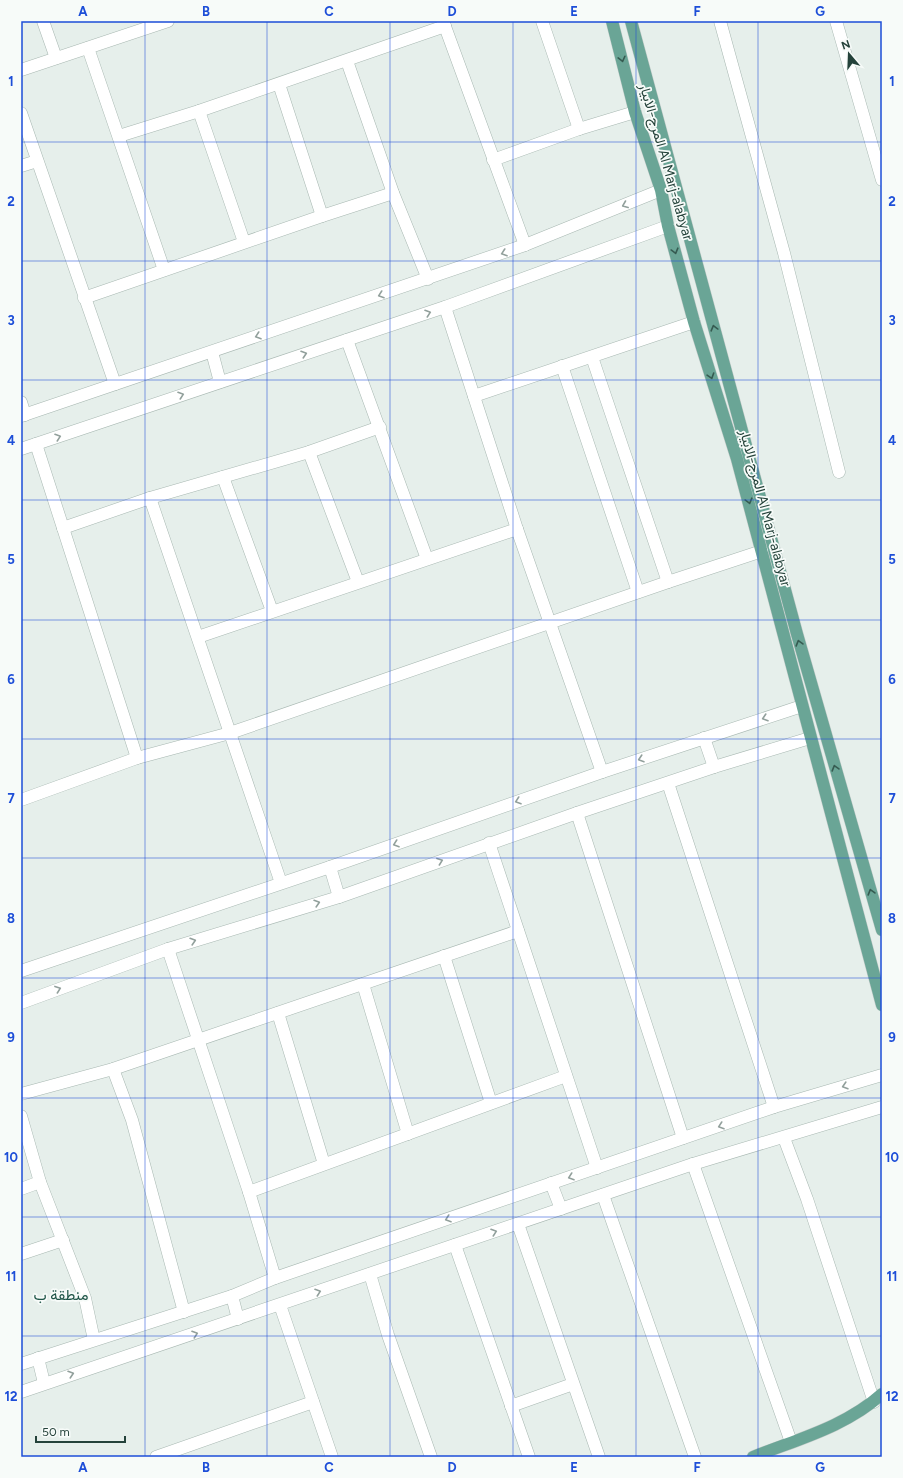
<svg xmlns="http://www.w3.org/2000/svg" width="903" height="1478" viewBox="0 0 903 1478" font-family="Figtree,Vazirmatn,sans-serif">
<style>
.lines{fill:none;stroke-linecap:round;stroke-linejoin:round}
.minor-casing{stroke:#a8b8b2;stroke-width:13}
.major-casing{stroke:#c2cac8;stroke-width:13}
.minor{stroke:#fff;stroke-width:12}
.major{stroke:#6aa596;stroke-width:12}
.oneway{stroke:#365b51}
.oneway2{stroke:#92a09c}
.grid{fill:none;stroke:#1d4ed8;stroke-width:1;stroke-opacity:0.55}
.labels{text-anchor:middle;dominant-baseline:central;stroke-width:3.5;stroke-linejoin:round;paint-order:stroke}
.street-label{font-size:14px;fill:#24423a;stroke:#f7fbf9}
.neighbourhood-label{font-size:15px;fill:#1f5548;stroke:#f7fbf9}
.neatline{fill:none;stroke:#1d4ed8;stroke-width:1.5}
.grid-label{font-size:13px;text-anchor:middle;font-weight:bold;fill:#1d4ed8}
</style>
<rect width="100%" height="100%" fill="#e6efeb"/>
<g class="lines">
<defs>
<g id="minor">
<path d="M43,21L56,58"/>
<path d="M443,21L525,245"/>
<path d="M542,21L579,129"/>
<path d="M720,21L784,253L839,472"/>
<path d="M836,21L882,180"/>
<path d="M88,48L164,270"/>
<path d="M347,61L393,193L428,279"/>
<path d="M21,70L168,21"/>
<path d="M279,84L322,216"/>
<path d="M199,111L244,242"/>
<path d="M21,113L115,384"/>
<path d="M119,136L199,111L445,26"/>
<path d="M493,160L579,129L635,112"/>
<path d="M21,166L37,161"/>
<path d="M84,298L322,216L393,193"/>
<path d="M445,307L517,529L602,772"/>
<path d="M347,340L427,559"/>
<path d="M212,352L220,382"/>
<path d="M592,357L668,582"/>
<path d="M562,366L638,592"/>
<path d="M474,396L694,322"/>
<path d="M21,402L25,415"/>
<path d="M21,416L525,245L661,190"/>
<path d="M36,444L137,758"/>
<path d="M21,449L445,307L668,226"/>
<path d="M309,452L358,582"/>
<path d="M223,477L272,611"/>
<path d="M150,498L281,883"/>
<path d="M63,528L150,498L309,452L380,427"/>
<path d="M198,637L517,529"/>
<path d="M704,738L714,767"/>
<path d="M668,783L774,1107"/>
<path d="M21,800L137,758L230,733L668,582L762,551"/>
<path d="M577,813L683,1138"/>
<path d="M489,843L597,1168"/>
<path d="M330,867L339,897"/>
<path d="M168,949L249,1192L275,1278"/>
<path d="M444,956L491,1103"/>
<path d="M21,971L330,867L602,772L802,706"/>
<path d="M363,984L408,1134"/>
<path d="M21,1003L168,949L339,897L577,813L714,767L810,738"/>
<path d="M278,1013L324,1164"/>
<path d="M113,1069L132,1120L184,1312"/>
<path d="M21,1094L113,1069L518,931"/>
<path d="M21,1116L40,1182L85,1298L94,1340"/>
<path d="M784,1138L807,1199L874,1402"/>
<path d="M693,1164L791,1442"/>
<path d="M551,1183L561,1209"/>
<path d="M21,1189L40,1182"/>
<path d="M249,1192L566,1076"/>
<path d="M603,1195L695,1457"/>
<path d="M518,1224L599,1457"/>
<path d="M455,1245L529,1457"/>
<path d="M21,1254L63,1240"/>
<path d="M370,1274L388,1335L431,1457"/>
<path d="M232,1296L238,1319"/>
<path d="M280,1305L332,1457"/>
<path d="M38,1358L44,1383"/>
<path d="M21,1364L232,1296L275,1278L774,1107L882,1075"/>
<path d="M21,1392L693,1164L882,1107"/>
<path d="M511,1406L573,1384"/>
<path d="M156,1457L313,1402"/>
</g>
<g id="major">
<path d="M612,21L635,112L661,190L668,226L694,322L737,459L882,1005"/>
<path d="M631,21L797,634L882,930"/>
<path d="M753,1457C798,1439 845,1427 882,1394"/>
</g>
</defs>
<use href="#minor" class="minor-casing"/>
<use href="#major" class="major-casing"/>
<use href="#minor" class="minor"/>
<use href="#major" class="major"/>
</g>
<defs><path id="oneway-chevron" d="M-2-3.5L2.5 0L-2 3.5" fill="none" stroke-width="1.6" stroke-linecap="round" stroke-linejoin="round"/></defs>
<g class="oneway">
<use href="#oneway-chevron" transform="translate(622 59) rotate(76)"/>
<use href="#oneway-chevron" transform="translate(675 251) rotate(75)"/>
<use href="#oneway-chevron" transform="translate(714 328) rotate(-105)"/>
<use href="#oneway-chevron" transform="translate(711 376) rotate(72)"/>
<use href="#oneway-chevron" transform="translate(749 501) rotate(75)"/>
<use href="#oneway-chevron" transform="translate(799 643) rotate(-106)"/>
<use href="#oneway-chevron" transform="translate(835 768) rotate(-106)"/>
<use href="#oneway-chevron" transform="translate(871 892) rotate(-106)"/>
</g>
<g class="oneway2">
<use href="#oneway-chevron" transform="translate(625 205) rotate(158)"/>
<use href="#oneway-chevron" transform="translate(504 253) rotate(161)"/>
<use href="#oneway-chevron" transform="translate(381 295) rotate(161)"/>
<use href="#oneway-chevron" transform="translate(428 313) rotate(-19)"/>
<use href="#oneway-chevron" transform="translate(258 336) rotate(161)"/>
<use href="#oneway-chevron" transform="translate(304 354) rotate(-18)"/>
<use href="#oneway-chevron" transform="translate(181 395) rotate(-19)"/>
<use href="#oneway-chevron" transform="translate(58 437) rotate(-19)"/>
<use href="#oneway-chevron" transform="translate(765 718) rotate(162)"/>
<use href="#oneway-chevron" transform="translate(641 759) rotate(162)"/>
<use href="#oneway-chevron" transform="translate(518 801) rotate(161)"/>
<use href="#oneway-chevron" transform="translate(396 844) rotate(161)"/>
<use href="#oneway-chevron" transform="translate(440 861) rotate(-20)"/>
<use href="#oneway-chevron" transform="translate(317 903) rotate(-17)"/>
<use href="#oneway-chevron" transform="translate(193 941) rotate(-17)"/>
<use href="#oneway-chevron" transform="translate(58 989) rotate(-20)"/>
<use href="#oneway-chevron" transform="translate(845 1086) rotate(163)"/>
<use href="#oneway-chevron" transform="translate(721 1126) rotate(161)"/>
<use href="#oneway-chevron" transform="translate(571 1177) rotate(161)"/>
<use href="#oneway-chevron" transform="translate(448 1219) rotate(161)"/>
<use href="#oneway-chevron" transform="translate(494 1232) rotate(-19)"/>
<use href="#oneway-chevron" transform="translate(318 1292) rotate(-19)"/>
<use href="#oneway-chevron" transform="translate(195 1334) rotate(-19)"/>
<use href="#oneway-chevron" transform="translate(71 1374) rotate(-18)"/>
</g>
<path class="grid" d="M145,21V1457M267,21V1457M390,21V1457M513,21V1457M636,21V1457M758,21V1457M21,142H882M21,261H882M21,380H882M21,500H882M21,620H882M21,739H882M21,858H882M21,978H882M21,1098H882M21,1217H882M21,1336H882"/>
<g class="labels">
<g class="street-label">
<text transform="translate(666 162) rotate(74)">المرج-الابيار Al Marj-alabyar</text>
<text transform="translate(765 508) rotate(75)">المرج-الابيار Al Marj-alabyar</text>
</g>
<g class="neighbourhood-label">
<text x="61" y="1295">منطقة ب</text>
</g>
</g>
<rect width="903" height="1478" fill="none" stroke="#f7fbf9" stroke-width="44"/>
<g transform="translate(849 54) rotate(341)" stroke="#f7fbf9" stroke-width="3" paint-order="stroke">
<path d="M0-3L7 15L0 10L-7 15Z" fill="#24423a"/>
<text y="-6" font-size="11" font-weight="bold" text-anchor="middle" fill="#24423a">N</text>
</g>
<path d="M36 1436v6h89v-6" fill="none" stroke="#24423a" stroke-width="2"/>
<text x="42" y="1436" font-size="12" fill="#24423a" stroke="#f7fbf9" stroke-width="3" paint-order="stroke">50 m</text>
<rect x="22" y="22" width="859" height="1434" class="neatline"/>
<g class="grid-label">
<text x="83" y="16">A</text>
<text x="206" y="16">B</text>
<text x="329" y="16">C</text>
<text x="452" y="16">D</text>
<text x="574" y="16">E</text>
<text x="697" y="16">F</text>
<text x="820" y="16">G</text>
<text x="11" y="86">1</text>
<text x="892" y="86">1</text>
<text x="11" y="206">2</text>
<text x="892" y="206">2</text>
<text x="11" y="325">3</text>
<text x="892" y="325">3</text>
<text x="11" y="445">4</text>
<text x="892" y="445">4</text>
<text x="11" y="564">5</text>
<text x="892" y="564">5</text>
<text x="11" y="684">6</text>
<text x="892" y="684">6</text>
<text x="11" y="803">7</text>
<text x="892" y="803">7</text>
<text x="11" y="923">8</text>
<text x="892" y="923">8</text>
<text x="11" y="1042">9</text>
<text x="892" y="1042">9</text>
<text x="11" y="1162">10</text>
<text x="892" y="1162">10</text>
<text x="11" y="1281">11</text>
<text x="892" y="1281">11</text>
<text x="11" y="1401">12</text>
<text x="892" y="1401">12</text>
<text x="83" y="1472">A</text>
<text x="206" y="1472">B</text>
<text x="329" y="1472">C</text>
<text x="452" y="1472">D</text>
<text x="574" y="1472">E</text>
<text x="697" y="1472">F</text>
<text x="820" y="1472">G</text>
</g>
</svg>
